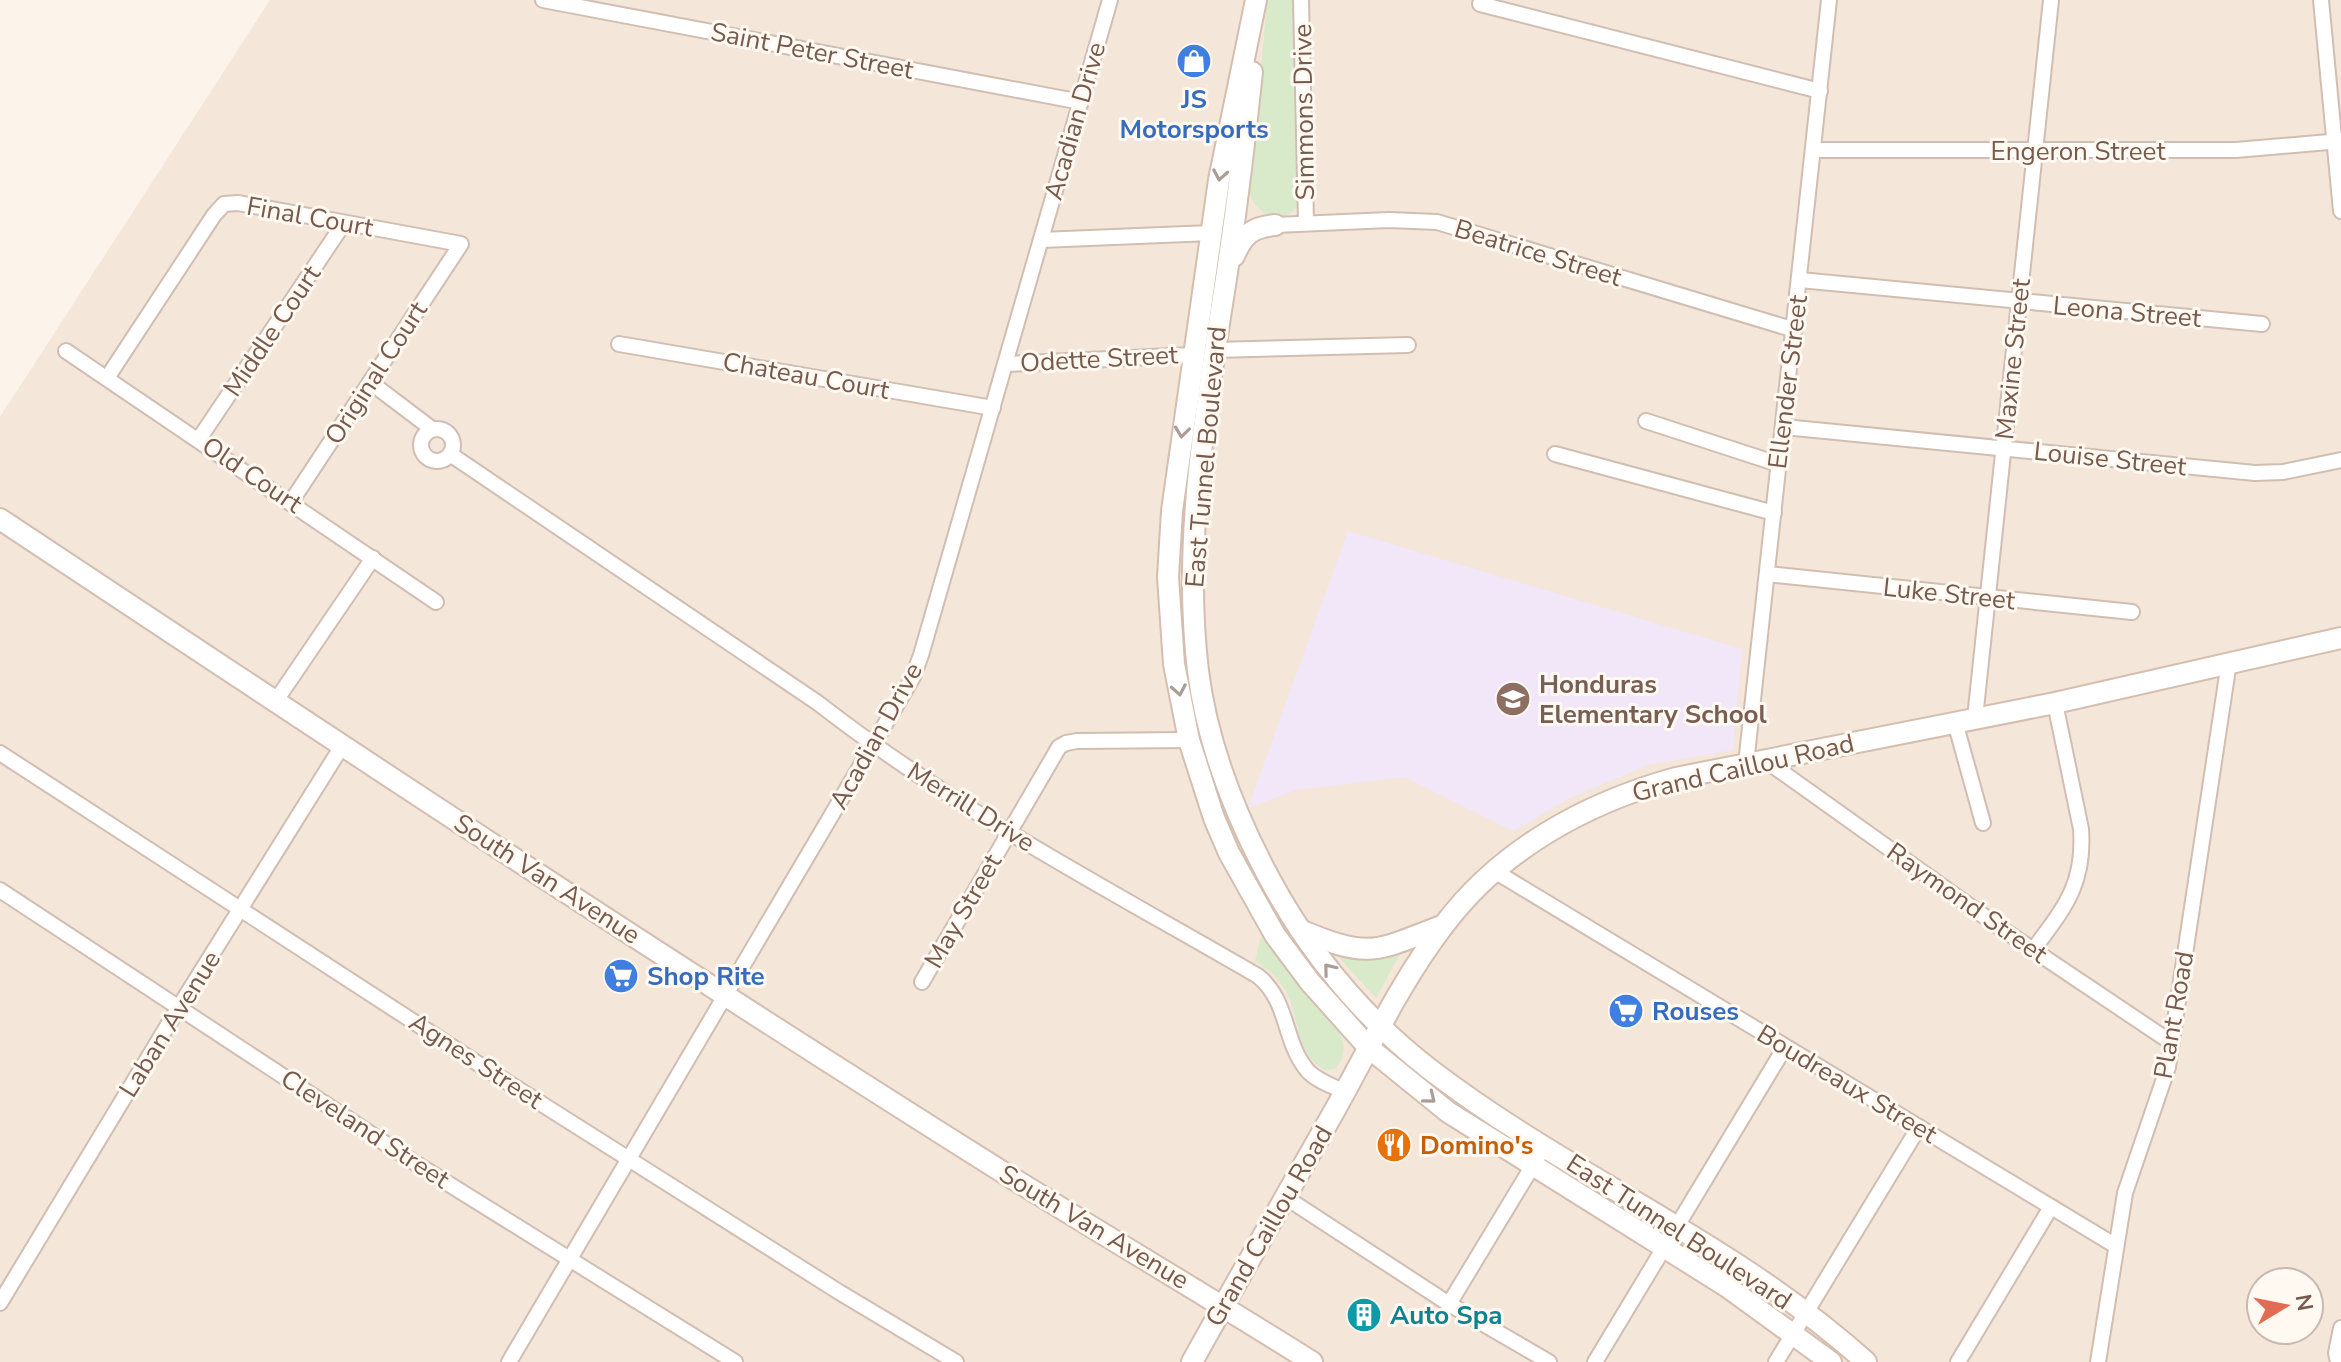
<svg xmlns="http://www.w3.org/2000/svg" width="2341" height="1362" viewBox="0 0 2341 1362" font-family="'Nunito Sans',sans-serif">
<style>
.residential{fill:#f4e6d9;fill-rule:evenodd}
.education{fill:#f1e7f9}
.green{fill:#d8eac9}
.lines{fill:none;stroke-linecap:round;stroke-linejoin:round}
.street-casing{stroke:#d1beb2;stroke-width:18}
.secondary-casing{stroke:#d4beb0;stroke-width:24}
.street{stroke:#fff;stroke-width:14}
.secondary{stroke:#fff;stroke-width:20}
.oneway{stroke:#ad9c95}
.labels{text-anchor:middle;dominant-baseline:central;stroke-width:6;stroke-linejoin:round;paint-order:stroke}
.street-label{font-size:26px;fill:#775a4e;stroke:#fff9f1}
.shop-label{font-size:26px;font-weight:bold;fill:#366cbe;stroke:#fff9f1;text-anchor:start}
.education-label{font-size:26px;font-weight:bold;fill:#785e54;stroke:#fff9f1;text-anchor:start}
.food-label{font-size:26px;font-weight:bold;fill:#c56008;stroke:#fff9f1;text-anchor:start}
.culture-label{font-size:26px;font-weight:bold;fill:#0d838f;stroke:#fff9f1;text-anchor:start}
</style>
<rect width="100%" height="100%" fill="#fcf4eb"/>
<path class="residential" d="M270,0H2341V1362H0V417ZM2261,1282H2309V1330H2261Z"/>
<path class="education" d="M1348,531L1742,649L1733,750L1648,765L1570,798L1513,831L1404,777L1296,790L1248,808Z"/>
<g class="green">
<path d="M1267,0H1294L1300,199C1291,228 1257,218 1250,194Z"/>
<path d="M1206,752L1295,938C1246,881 1225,825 1202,755Z"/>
<path d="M1262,934L1288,970L1340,1033C1346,1047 1345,1057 1335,1069L1325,1070C1297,1055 1300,1024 1289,998C1282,981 1270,970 1255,961Z"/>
<path d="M1402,950L1376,998L1334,952Z"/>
</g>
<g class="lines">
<defs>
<g id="street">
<path d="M543,0L1081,102"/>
<path d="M1301,0L1306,223"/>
<path d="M2321,0L2341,211"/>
<path d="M1480,4L1820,91"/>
<path d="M1814,150H2236L2341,141"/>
<path d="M1275,225L1389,220L1437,222L1795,330"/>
<path d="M1041,240L1211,233"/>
<path d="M1800,280L2262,324"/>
<path d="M619,344L993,408"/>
<path d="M1214,350L1408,345"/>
<path d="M66,351L436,602"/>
<path d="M1006,364L1192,355"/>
<path d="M107,378L214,215L224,204L238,203L461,244L291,502"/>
<path d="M370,382L432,429"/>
<path d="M1646,421L1778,464"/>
<path d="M1784,427L2255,473L2283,472L2341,460"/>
<circle cx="437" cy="445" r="16"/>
<path d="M199,439L344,223"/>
<path d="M450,454L818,703C954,809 1110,890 1258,976C1289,1001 1283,1041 1307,1070C1315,1080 1333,1086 1345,1092"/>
<path d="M1555,454L1774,513"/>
<path d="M1767,574L2132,612"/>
<path d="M275,702L373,558"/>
<path d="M1975,718L2051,0"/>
<path d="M1955,722L1983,823"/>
<path d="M0,753L477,1063L839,1292L956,1362"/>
<path d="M1765,760L2002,929L2172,1043"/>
<path d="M1746,764L1829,0"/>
<path d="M1496,872L2116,1246"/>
<path d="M0,890L415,1163L735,1362"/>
<path d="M2033,950C2064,908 2085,885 2081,829L2055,703"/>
<path d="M922,982L1059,747L1066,743L1077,741L1189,740"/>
<path d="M1285,1197L1449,1304L1549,1362"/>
<path d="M0,1303L174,1015L342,746"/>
<path d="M1449,1304L1538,1157"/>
<path d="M509,1362L913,677L921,655L1110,0"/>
<path d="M1595,1362L1785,1047"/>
<path d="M1776,1362L1919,1127"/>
<path d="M1958,1362L2051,1207"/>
<path d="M2098,1362L2125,1193L2168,1067L2229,662"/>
<path d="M2338,1362L2336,1353L2341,1328"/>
</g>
<g id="secondary">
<path d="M1256,0L1219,180L1172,511L1168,577L1174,664L1189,740L1214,818L1229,853L1275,935L1310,982L1369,1048L1448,1112L1726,1286L1831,1362"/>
<path d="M1252,72C1245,139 1237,205 1227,272C1207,403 1182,538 1198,671C1207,743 1234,812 1268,876C1308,951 1364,1019 1432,1071C1571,1177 1736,1244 1866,1362"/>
<path d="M1234,256C1243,235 1252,227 1275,225"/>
<path d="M0,519C327,736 653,952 985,1161C1093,1229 1204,1294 1312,1362"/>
<path d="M1300,930C1372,960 1375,951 1444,925"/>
<path d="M1192,1362C1239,1277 1288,1193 1336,1108C1370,1047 1401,981 1444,925C1501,849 1586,803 1676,778L2055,703L2341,638"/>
</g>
</defs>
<use href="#street" class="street-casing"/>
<use href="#secondary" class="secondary-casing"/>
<use href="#street" class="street"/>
<use href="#secondary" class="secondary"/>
</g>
<defs><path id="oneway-chevron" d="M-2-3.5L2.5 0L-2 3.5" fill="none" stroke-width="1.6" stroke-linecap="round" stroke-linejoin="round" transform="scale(2)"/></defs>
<g class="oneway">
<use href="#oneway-chevron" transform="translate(1220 175) rotate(100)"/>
<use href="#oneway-chevron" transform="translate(1182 432) rotate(97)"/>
<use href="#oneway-chevron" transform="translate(1179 690) rotate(80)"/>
<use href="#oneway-chevron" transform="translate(1329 969) rotate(-129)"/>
<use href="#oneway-chevron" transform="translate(1430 1098) rotate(39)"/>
</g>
<defs>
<symbol id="shop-disc" viewBox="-11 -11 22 22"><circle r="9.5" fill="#3f7fe0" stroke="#fff9f1"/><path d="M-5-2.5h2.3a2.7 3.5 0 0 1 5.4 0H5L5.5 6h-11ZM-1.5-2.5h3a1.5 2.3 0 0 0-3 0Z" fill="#fff"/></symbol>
<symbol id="school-disc" viewBox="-11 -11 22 22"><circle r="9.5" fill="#8d6e63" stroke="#fff9f1"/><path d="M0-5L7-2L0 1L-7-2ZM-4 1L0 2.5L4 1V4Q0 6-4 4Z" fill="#fff"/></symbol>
<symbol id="supermarket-disc" viewBox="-11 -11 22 22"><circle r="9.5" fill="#3f7fe0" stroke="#fff9f1"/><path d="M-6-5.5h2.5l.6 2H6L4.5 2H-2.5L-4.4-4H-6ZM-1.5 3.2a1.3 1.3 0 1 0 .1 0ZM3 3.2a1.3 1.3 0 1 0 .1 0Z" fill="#fff"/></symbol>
<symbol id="restaurant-disc" viewBox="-11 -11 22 22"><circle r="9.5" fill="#e8710a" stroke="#fff9f1"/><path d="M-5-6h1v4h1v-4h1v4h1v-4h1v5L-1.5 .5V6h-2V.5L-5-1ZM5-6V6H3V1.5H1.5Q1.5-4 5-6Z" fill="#fff"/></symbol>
<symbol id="building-disc" viewBox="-11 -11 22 22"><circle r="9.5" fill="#0f9aa8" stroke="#fff9f1"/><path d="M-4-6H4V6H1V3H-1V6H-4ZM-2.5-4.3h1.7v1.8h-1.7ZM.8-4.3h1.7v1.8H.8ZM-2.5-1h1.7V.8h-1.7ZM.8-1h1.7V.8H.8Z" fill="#fff"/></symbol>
</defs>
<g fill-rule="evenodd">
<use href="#shop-disc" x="1174" y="41" width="40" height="40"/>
<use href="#school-disc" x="1493" y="679" width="40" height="40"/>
<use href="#supermarket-disc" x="601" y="956" width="40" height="40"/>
<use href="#supermarket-disc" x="1606" y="991" width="40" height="40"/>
<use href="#restaurant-disc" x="1374" y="1125" width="40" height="40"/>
<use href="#building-disc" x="1344" y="1295" width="40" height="40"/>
</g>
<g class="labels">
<g class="street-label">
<text transform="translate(812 51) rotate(11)">Saint Peter Street</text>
<text transform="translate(1304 112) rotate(-91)">Simmons Drive</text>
<text transform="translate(1075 121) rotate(-74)">Acadian Drive</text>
<text x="2078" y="151">Engeron Street</text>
<text transform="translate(310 217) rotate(10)">Final Court</text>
<text transform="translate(1538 253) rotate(17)">Beatrice Street</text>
<text transform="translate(2127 312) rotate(5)">Leona Street</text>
<text transform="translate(272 331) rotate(-56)">Middle Court</text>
<text transform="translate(1099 359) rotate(-3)">Odette Street</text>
<text transform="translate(2013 359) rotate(-84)">Maxine Street</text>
<text transform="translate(376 373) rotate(-57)">Original Court</text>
<text transform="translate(806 376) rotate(10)">Chateau Court</text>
<text transform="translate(1788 382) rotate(-83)">Ellender Street</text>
<text transform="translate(1206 457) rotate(-85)">East Tunnel Boulevard</text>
<text transform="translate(2110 459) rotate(6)">Louise Street</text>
<text transform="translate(252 475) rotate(34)">Old Court</text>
<text transform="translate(1949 594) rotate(6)">Luke Street</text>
<text transform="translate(876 736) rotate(-61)">Acadian Drive</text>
<text transform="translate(1743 768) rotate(-13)">Grand Caillou Road</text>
<text transform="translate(971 807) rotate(32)">Merrill Drive</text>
<text transform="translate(547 879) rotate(33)">South Van Avenue</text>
<text transform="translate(1967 903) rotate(35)">Raymond Street</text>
<text transform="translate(963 911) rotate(-60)">May Street</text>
<text transform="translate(2174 1015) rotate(-80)">Plant Road</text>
<text transform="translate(170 1024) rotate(-58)">Laban Avenue</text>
<text transform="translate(476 1061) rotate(33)">Agnes Street</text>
<text transform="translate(1847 1084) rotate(31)">Boudreaux Street</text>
<text transform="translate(365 1129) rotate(33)">Cleveland Street</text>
<text transform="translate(1269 1226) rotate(-60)">Grand Caillou Road</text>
<text transform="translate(1094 1227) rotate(31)">South Van Avenue</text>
<text transform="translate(1679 1232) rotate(33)">East Tunnel Boulevard</text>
</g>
<g class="shop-label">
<text x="1194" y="99" text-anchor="middle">JS<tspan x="1194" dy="30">Motorsports</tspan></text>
<text x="647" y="976">Shop Rite</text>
<text x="1652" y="1011">Rouses</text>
</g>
<g class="education-label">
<text x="1539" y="684">Honduras<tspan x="1539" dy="30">Elementary School</tspan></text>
</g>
<g class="food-label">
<text x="1420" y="1145">Domino's</text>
</g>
<g class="culture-label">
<text x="1390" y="1315">Auto Spa</text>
</g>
</g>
<g transform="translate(2285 1306) rotate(80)"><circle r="38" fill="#fff9f1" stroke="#c9b9b0" stroke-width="2"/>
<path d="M0-6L14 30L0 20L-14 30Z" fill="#e26b54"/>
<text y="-12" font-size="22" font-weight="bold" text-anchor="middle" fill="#775a4e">N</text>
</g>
</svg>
